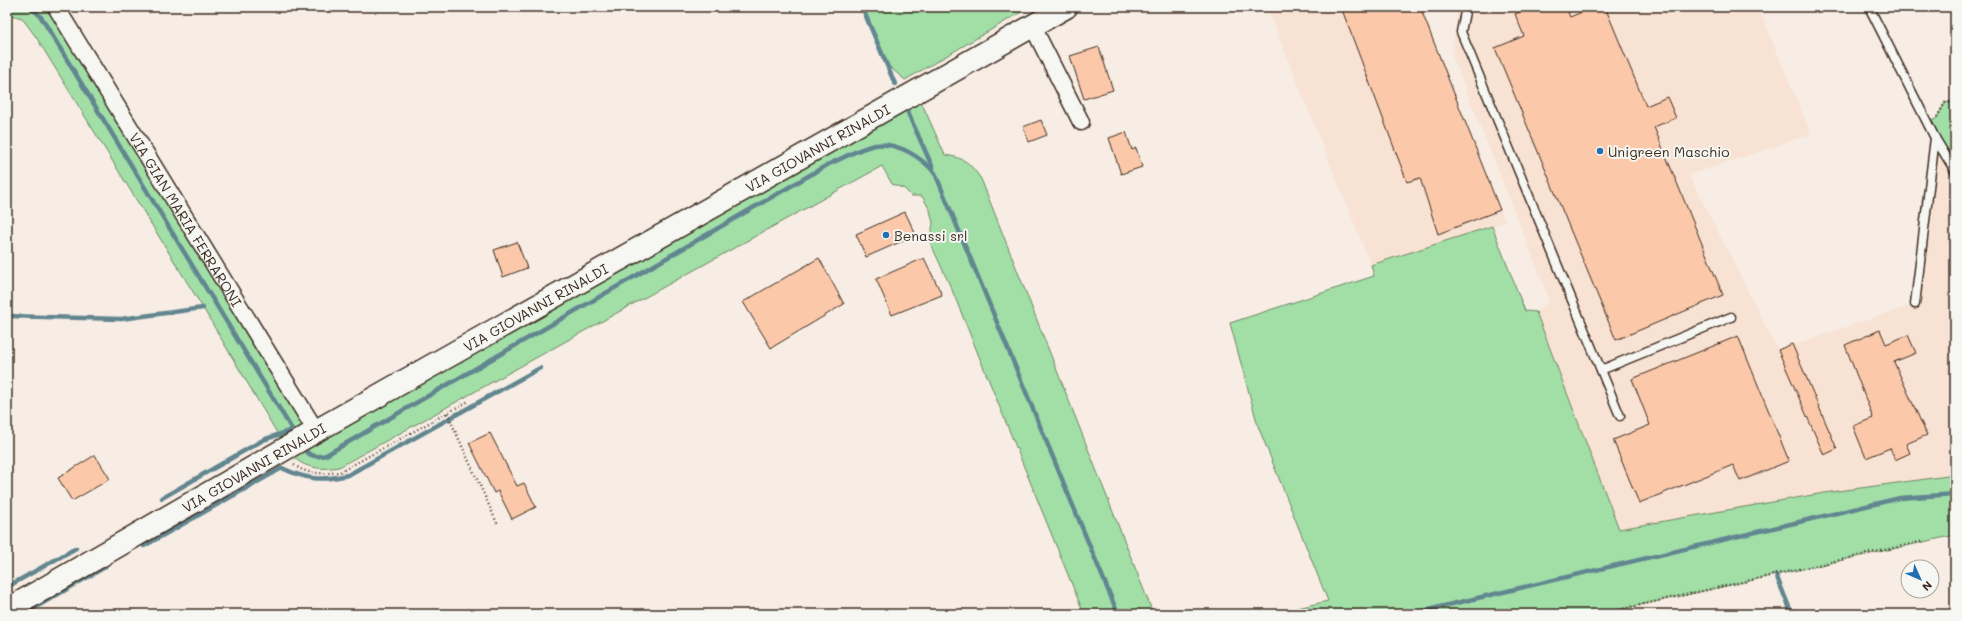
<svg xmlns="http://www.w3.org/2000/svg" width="1962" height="621" viewBox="0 0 1962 621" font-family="Mali,sans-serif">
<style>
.built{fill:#f8e2d3}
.green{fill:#a1dfa7;stroke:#6e8462}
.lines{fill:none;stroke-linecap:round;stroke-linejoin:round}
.stream{stroke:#628690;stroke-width:4.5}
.building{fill:#fbc9aa;stroke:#3b2a1e}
.lane-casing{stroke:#3b2a1e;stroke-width:11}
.street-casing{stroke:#3b2a1e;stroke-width:19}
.secondary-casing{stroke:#3b2a1e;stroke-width:25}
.path{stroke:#3b2a1e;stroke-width:2.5;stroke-dasharray:1 3;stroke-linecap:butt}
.lane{stroke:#f6f6f2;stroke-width:8}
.street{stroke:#f6f6f2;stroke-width:16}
.secondary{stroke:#f6f6f2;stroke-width:22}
.poi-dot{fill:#1f6fb2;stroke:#f6f6f2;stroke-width:1.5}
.labels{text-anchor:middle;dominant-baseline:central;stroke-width:4;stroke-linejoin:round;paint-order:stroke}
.street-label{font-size:14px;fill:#3b2a1e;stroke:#f6f6f2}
.poi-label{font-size:14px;fill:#3b2a1e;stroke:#f6f6f2;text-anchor:start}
</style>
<rect width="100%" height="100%" fill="#f7ede4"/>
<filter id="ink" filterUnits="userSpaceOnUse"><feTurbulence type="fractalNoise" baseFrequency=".025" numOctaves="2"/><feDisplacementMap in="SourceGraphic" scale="8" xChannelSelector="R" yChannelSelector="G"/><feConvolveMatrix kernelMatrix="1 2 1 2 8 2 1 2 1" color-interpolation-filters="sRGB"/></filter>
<g filter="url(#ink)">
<g class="built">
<path d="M1267,7H1421L1505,222L1371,265Z"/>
<path d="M1458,7H1758L1811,134L1689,175L1778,350L1915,304L1935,138L1955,160V475L1824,493L1619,529L1536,312L1550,300L1452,55Z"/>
</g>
<g class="green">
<path d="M7,7H56L306,428L283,443L203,308L36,37L22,18L7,14Z"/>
<path d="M862,7H1030L905,80L885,63Z"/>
<path d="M920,99L945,155C965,158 969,162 981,179L1151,608L1156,614H1084L952,290L930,242L933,223L930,210L922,196H911L905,189L892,184L882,166L339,467C323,470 303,469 292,455Z"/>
<path d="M1955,101V160L1935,138L1927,122L1936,119L1945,103Z"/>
<path d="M1492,226L1525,311L1536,312L1619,529L1824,493L1955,475V535L1600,614H1271L1328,601L1258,426L1230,323L1374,276L1371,265Z"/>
</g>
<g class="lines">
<g class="stream">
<path d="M31,7L41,17L296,436"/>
<path d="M862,7L895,84"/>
<path d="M908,113L933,168"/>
<path d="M7,316L121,319L203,308"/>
<path d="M302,446C308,456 315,458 326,455L829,164C844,158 859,148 875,145C897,141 922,158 935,173L1118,614"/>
<path d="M162,498L263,440L292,430"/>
<path d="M144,546L282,468C307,480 322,481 348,475L540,368"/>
<path d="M1776,575L1792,614"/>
<path d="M7,587L76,548"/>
<path d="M24,614L105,567"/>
<path d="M1410,614L1900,498L1955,494"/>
</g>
</g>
<g class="building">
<path d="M1341,7H1420L1500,210L1438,234L1420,178L1407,182Z"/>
<path d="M1532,7H1566L1570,17L1594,7H1605L1646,106L1667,97L1676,118L1654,127L1723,295L1616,340L1495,48L1524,36L1515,14Z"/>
<path d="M1099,47L1113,90L1084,99L1070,56Z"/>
<path d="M1041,120L1047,135L1029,142L1023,127Z"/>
<path d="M1126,132L1132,150L1136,148L1142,167L1121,174L1109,138Z"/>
<path d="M905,212L916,235L866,257L856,234Z"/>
<path d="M517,242L527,268L503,277L494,250Z"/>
<path d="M819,258L844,304L771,348L743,302Z"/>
<path d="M924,258L942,295L892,315L876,279Z"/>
<path d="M1880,330L1886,344L1908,335L1916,353L1894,362L1927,435L1906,444L1910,453L1895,460L1890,448L1866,458L1853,426L1873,418L1845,345Z"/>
<path d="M1738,336L1789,461L1740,481L1733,465L1639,503L1613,440L1650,425L1632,379Z"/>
<path d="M1792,344L1837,449L1824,455L1778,350Z"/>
<path d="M490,433L517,486L524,483L536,507L512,519L498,491L494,493L469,443Z"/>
<path d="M95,455L110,479L72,501L58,478Z"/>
</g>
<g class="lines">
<defs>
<g id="lane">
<path d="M1466,7L1461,32L1620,416"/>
<path d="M1869,7L1935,138L1955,171"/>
<path d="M1915,304L1935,138"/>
<path d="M1601,370L1731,317"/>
</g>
<g id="street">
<path id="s1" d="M56,7L316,431"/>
<path d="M1032,25L1081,122"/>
</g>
<g id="secondary">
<path id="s2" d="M7,610L316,431L1066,7"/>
</g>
</defs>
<use href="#lane" class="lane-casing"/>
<use href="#street" class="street-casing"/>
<use href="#secondary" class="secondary-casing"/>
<g class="path">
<path d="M1937,117L1945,103L1955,101"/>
<path d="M447,413L497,523"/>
<path d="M294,465C308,475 324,474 340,472L469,401"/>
<path d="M1600,614L1924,541"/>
</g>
<use href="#lane" class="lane"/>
<use href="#street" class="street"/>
<use href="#secondary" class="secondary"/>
</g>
</g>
<g class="poi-dot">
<circle cx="1600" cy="151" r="4"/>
<circle cx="886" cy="235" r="4"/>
</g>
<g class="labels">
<g class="street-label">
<text stroke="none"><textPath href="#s2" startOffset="933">VIA GIOVANNI RINALDI</textPath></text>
<text stroke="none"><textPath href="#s1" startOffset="249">VIA GIAN MARIA FERRARONI</textPath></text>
<text stroke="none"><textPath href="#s2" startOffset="609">VIA GIOVANNI RINALDI</textPath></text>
<text stroke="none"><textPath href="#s2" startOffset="285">VIA GIOVANNI RINALDI</textPath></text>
</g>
<g class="poi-label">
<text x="1608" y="151">Unigreen Maschio</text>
<text x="894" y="235">Benassi srl</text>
</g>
</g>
<rect width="1962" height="621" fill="none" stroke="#f6f6f2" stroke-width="24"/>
<rect x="12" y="12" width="1938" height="597" fill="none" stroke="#3b2a1e" stroke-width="1.5" filter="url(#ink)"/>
<g transform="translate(1920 579) rotate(135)"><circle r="19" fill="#f6f6f2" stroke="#aba49d"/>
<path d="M0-3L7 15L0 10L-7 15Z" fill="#1f6fb2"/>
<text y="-6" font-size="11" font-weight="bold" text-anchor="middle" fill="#3b2a1e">N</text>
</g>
</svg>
